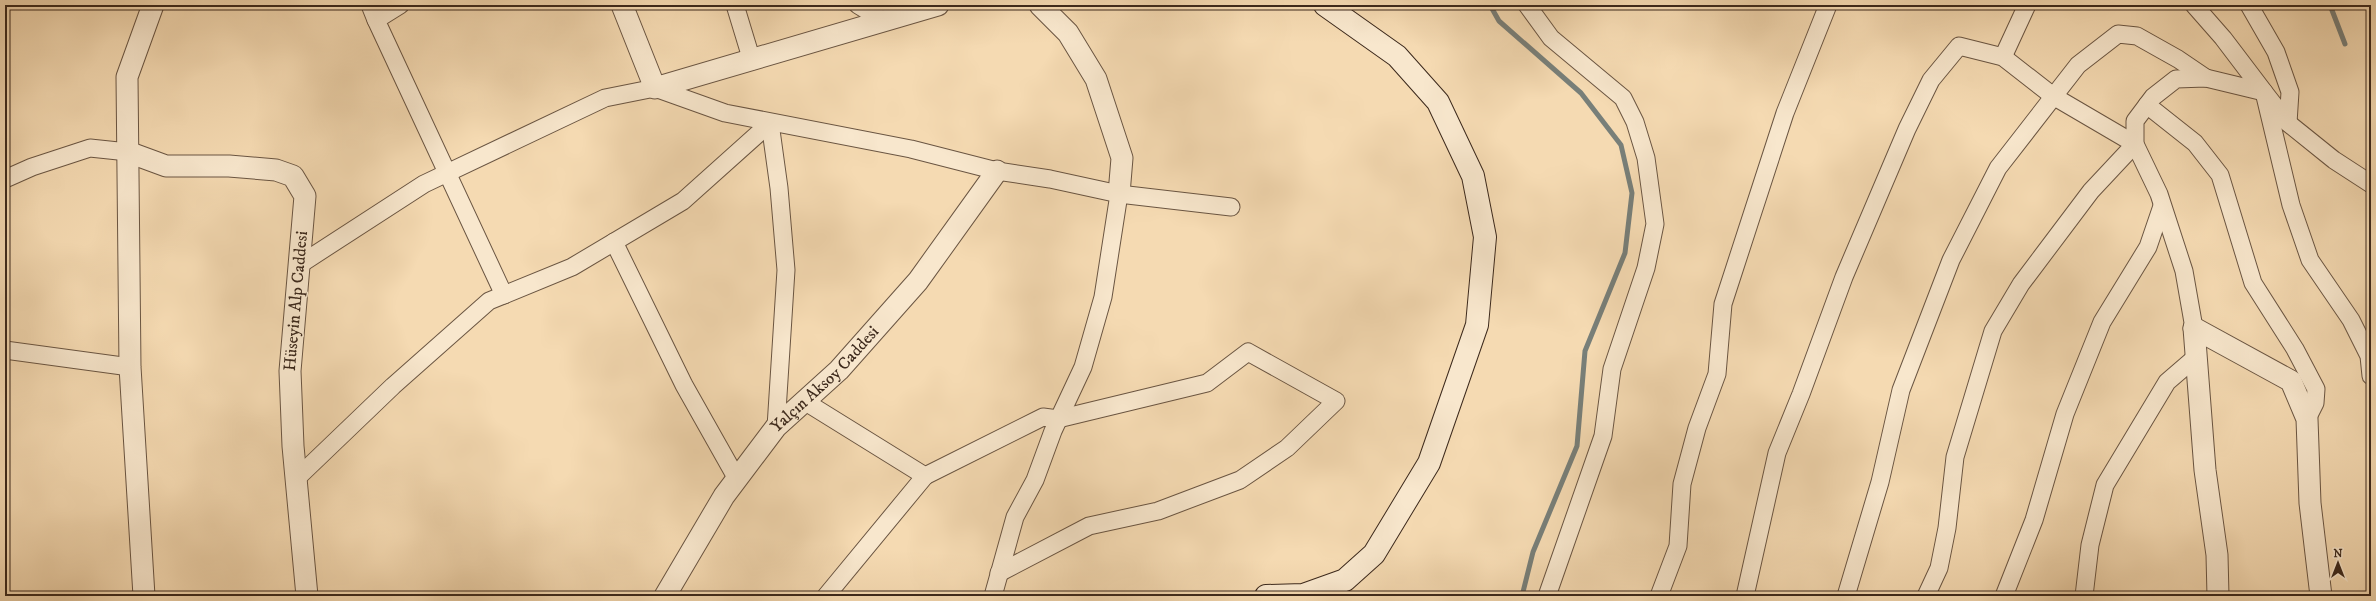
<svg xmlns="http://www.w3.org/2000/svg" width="2376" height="601" viewBox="0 0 2376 601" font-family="'IM FELL DW Pica',serif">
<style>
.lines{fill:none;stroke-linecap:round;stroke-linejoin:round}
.stream{stroke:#787f79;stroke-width:5}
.minor-casing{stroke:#6a5542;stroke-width:19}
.tertiary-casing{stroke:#6a5542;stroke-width:23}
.secondary-casing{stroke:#3c291c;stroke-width:24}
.minor{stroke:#f8e7cd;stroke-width:17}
.tertiary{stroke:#f8e7cd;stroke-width:21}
.secondary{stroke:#f8e7cd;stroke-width:22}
.labels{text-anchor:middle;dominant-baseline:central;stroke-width:3;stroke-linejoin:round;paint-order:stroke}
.street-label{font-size:17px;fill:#3c291c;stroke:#f8e7cd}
</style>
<rect width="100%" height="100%" fill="#f5dab2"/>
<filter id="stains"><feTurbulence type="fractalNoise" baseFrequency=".005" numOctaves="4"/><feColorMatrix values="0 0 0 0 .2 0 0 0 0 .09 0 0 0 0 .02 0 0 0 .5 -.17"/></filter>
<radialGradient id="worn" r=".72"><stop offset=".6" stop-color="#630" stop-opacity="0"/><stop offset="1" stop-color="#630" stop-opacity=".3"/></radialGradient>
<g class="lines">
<g class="stream">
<path d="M1490,5L1499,21L1581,93L1621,145L1632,193L1625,253L1585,351L1577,446L1533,552L1522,596"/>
<path d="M2330,5L2345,44"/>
</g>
<defs>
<g id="minor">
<path d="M370,5L376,20"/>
<path d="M400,5L376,20L504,295"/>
<path d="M735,5L752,61"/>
<path d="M858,5L884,21"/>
<path d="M1527,5L1551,38L1623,98L1635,122L1646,158L1655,224L1646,268L1612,369L1603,436L1547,596"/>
<path d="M2194,5L2223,38L2264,92L2291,205L2310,260L2351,320L2369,356L2371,376"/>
<path d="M2249,5L2276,52L2290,92L2288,123"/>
<path d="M2003,57L2027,5"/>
<path d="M2147,105L2195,143L2220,175L2253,283L2295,349L2316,389L2315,403L2307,419"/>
<path d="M770,123L779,188L786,270L776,427"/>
<path d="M5,179L32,167L90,148L128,152"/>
<path d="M614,242L684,385L737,479"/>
<path d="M299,265L424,184L605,98L655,88L725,113L911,149L997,171L1050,179L1119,194L1231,207"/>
<path d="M2194,328L2184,271L2159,194L2135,144V121L2153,97L2176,79L2206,78L2264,92L2288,123L2334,160L2371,184"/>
<path d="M5,350L130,367"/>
<path d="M804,401L925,476L1043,417L1058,419L1207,383L1248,352L1336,401L1287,448L1240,480L1158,511L1089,526L999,573"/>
<path d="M296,479L393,386L489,301L572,267L683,201L770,123"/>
<path d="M826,596L925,476"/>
<path d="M993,596L1015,517L1035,480L1053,431L1083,367L1103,297L1119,194"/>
<path d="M1659,596L1678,546L1682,484L1697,428L1717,374L1723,304L1785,113L1828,5"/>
<path d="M1745,596L1777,453L1801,394L1844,277L1907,129L1931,80L1959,46L2003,57L2053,96L2135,144L2091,191L2021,284L1993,331L1955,457L1947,528L1939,568L1926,596"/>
<path d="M1846,596L1880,482L1901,390L1951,260L1998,168L2078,65L2118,34L2137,36L2178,59L2206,78"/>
<path d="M2004,596L2034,520L2065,414L2102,322L2148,247L2162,206"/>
<path d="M2084,596L2090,545L2105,485L2167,382L2196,357"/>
</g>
<g id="tertiary">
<path d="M622,5L655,88L938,5"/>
<path d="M1040,5L1068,33L1096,79L1122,158L1119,194"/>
<path d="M128,152L166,166H229L276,170L293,176L305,196L290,371L293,446L307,596"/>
<path d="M2194,328L2291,381L2307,419L2310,503L2321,596"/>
<path d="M2194,328L2205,470L2217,555L2218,596"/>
<path d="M144,596L130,367L127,77L153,5"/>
<path id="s1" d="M665,596L724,496L776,427L839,370L918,281L997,171"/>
</g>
<path id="secondary" d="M1266,596L1303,595L1345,580L1374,554L1429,463L1477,325L1485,237L1473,176L1438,102L1397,56L1325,5"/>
</defs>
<use href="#minor" class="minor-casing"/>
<use href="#tertiary" class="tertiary-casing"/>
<use href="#secondary" class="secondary-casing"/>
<use href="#minor" class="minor"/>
<use href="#tertiary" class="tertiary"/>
<use href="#secondary" class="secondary"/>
</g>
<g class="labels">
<g class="street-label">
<text transform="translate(296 301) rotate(-85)">Hüseyin Alp Caddesi</text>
<text stroke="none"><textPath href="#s1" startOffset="271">Yalçın Aksoy Caddesi</textPath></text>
</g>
</g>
<rect width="2376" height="601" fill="none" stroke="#f5dab2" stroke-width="20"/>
<rect x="6" y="6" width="2364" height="589" fill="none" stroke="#3c291c" stroke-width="2"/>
<rect x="10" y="10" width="2356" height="581" fill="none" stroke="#3c291c"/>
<g transform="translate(2338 563)" stroke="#f8e7cd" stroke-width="3" paint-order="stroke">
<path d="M0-3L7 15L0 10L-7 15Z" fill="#3c291c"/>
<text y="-6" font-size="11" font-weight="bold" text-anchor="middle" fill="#3c291c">N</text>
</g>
<rect width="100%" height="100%" filter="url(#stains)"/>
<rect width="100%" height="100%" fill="url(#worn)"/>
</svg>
